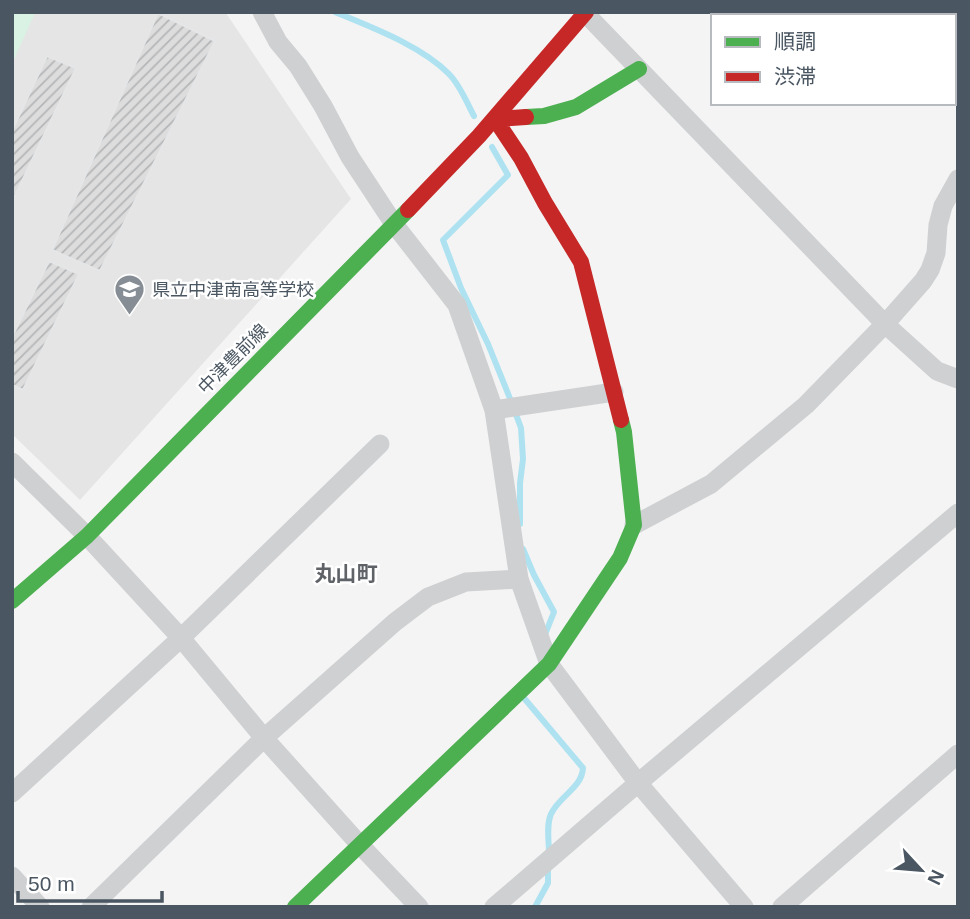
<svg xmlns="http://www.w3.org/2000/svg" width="970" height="919" viewBox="0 0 970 919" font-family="Helvetica,'Noto Sans JP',sans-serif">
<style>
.education{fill:#e6e5e6}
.grass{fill:#d9f2e3}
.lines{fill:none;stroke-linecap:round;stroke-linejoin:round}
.stream{stroke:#aee2f0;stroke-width:6}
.building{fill:url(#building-hatch);stroke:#e5e6e7;stroke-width:2}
.street{stroke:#ced0d2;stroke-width:19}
.fast{stroke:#4caf50;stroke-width:16}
.jam{stroke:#c62828;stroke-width:16}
.labels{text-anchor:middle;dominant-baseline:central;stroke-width:5;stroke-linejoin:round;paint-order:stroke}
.poi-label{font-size:18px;fill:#4a5661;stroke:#fff;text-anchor:start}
.street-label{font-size:18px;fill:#4a5661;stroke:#fff}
.quarter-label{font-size:21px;font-weight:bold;fill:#5f6368;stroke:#fff}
</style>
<defs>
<pattern id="building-hatch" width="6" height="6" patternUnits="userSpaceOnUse" patternTransform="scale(1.75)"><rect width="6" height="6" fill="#ddddde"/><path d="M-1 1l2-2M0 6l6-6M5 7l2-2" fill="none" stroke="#b5b6b7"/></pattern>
</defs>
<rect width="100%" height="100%" fill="#f4f4f4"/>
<path class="education" d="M12,12L226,13L351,199L80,500L12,434Z"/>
<path class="grass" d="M12,12L35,13L12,64Z"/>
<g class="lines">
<g class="stream">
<path d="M335,12C371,27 422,46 449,74C460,85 467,103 474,116"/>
<path d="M492,147L508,175L443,240L461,288L488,344L511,401L521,428L523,459L520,483V524"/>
<path d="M523,549L534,575L554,612L544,637"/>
<path d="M524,698L583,768C582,788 559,796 551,814C546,825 549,841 549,853"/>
<path d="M535,907L548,883V868"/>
</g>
</g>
<g class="building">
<path d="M158,13L215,41L100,271L52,250Z"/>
<path d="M47,56L76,68L12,202V131Z"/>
<path d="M49,261L79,274L23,390L12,385V337Z"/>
</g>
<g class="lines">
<g class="street">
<path d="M262,12L278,42L298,66L323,106L350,157L394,224L457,305L494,410L519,579L549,664L638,783L744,907"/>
<path d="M881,12L884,16"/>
<path d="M585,13L885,324L937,371L958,379"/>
<path d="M954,90L958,93"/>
<path d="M494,410L614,392"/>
<path d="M12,462L87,536L181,638L264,738L360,845L419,907"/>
<path d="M634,525L711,484L806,405L885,324L923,281L930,270L936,253L938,225L943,206L958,179"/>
<path d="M12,793L181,638L380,444"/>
<path d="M12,876L40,907"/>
<path d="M91,907L264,738L395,622L428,597L466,582L519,579"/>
<path d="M494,907L638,783L958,513"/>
<path d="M782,907L958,754"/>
</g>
<g class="fast">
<path d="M526,117L544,116L576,107L639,69"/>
<path d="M12,601L87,536L408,210"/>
<path d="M295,907L549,664L620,558L634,525L624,432L621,420"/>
</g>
<g class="jam">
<path d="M526,117L495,119L521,158L545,203L581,262L621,420"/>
<path d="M408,210L479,136L586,12"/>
</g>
</g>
<defs>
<symbol id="school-pin" viewBox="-11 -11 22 30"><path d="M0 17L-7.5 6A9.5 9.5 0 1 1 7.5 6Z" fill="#868d94" stroke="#fff"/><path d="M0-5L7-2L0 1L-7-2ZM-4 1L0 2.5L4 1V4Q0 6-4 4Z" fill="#fff"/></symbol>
</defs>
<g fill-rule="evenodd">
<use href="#school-pin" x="112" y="272" width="35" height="47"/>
</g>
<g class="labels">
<g class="poi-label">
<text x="152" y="290">県立中津南高等学校</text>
</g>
<g class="street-label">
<text transform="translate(233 359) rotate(-45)">中津豊前線</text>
</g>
<g class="quarter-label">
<text x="346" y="573">丸山町</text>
</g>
</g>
<rect width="970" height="919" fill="none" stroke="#4a5661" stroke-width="28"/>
<rect x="711" y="14" width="245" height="91" fill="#ffffff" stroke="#b7bbc0" stroke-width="2"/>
<rect x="725" y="37" width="35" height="10" fill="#4caf50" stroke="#b7bbc0" stroke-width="2"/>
<text x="774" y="49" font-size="21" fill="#4a5661">順調</text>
<rect x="725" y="72" width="35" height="10" fill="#c62828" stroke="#b7bbc0" stroke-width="2"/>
<text x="774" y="84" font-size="21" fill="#4a5661">渋滞</text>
<g transform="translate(921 870) rotate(116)" stroke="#ffffff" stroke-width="5" paint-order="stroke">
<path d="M0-5L12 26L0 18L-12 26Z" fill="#4a5661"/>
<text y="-10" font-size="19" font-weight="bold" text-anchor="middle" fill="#4a5661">N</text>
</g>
<path d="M18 891v10h144v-10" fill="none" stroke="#4a5661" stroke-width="3.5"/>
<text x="28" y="891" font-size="21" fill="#4a5661" stroke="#ffffff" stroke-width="5" paint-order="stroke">50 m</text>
</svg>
